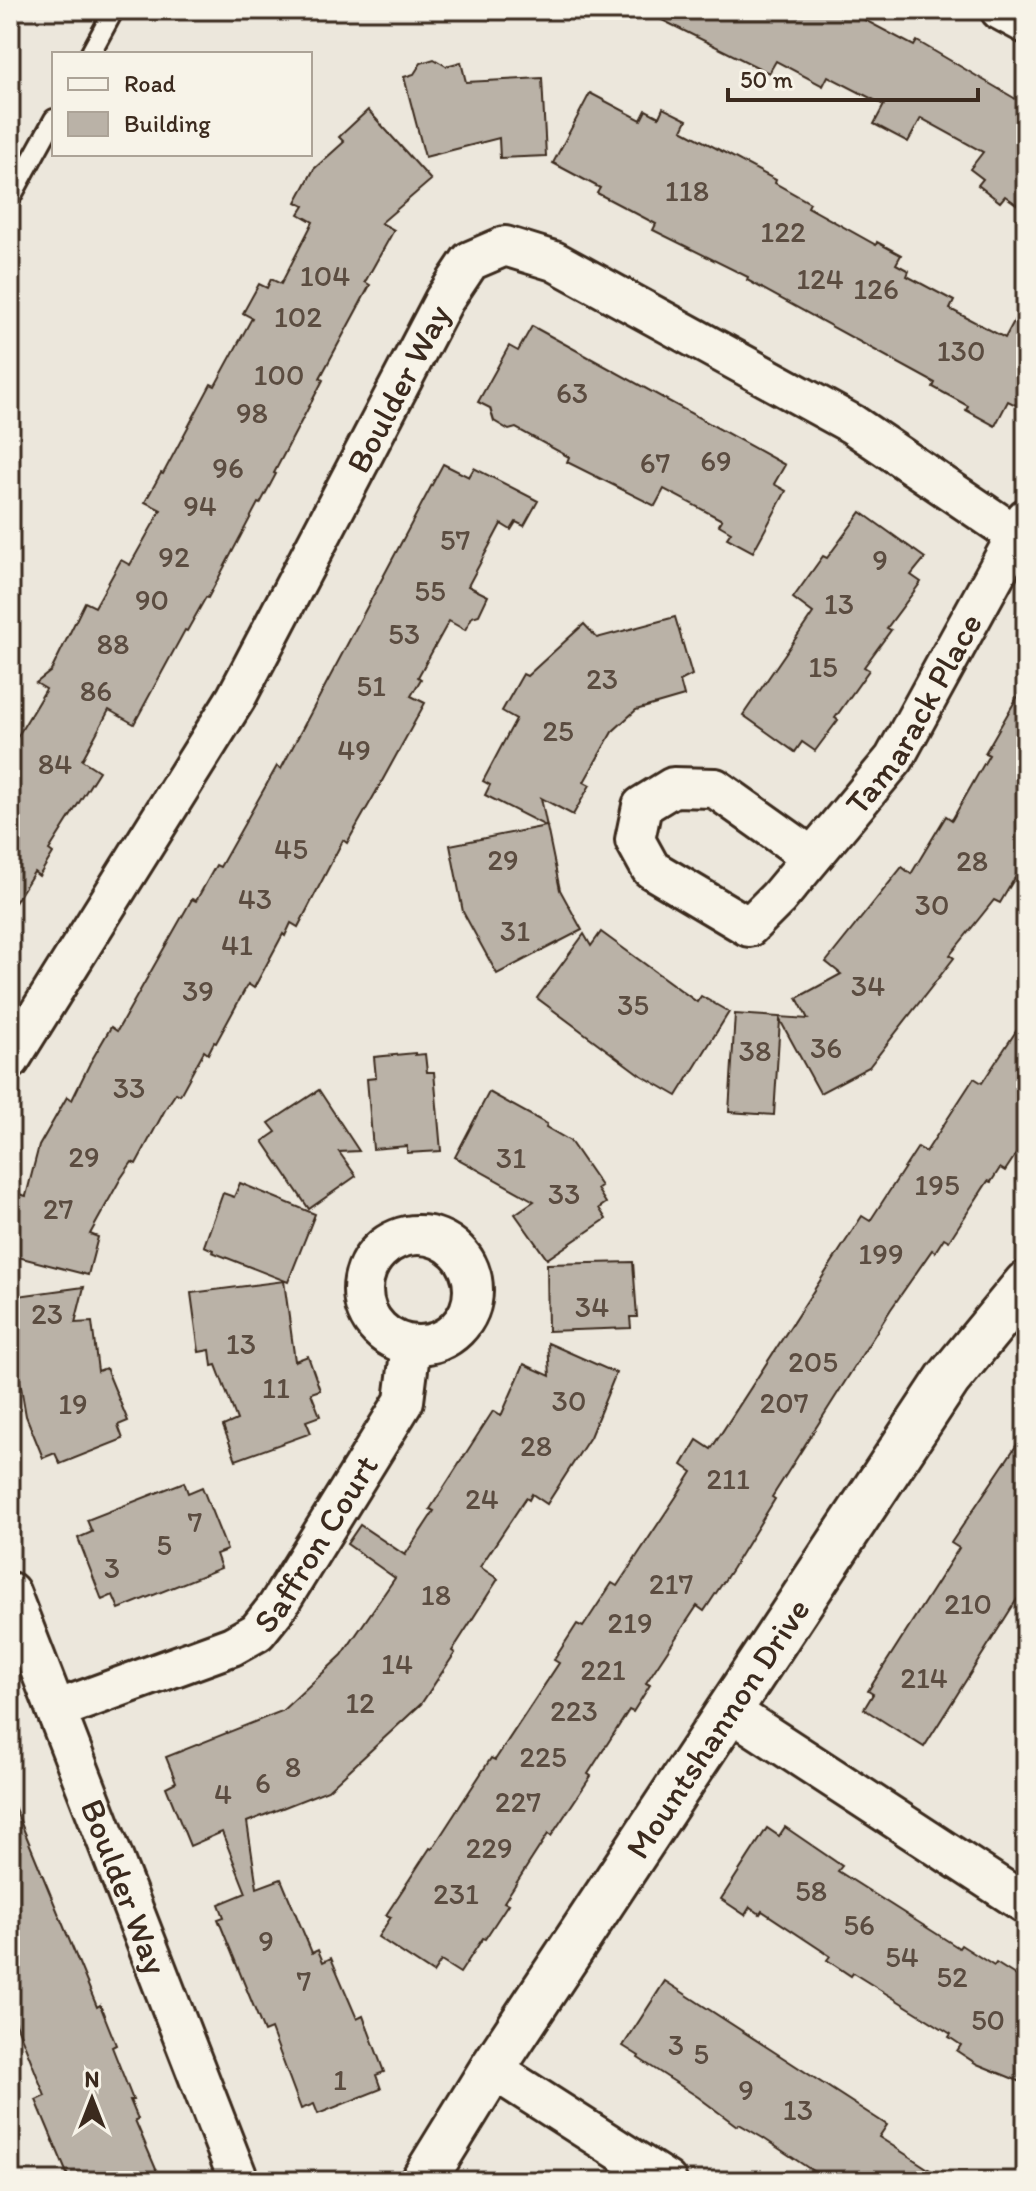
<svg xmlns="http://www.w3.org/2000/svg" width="1036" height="2191" viewBox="0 0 1036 2191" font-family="Itim,sans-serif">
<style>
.building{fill:#bab2a7;stroke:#3b2a1e;stroke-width:2}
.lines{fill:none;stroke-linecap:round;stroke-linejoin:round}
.service-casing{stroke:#3b2a1e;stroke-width:24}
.minor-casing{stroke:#3b2a1e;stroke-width:44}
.tertiary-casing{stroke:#3b2a1e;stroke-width:50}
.service{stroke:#f7f3e8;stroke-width:18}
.minor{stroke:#f7f3e8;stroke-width:38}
.tertiary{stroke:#f7f3e8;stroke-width:44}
.labels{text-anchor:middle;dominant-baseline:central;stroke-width:8;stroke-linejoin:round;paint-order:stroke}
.number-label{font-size:30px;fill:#5b4c40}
.street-label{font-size:34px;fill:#3b2a1e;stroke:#f7f3e8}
</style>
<rect width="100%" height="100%" fill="#ece7dc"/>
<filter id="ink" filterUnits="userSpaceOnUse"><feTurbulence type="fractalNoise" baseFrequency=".0125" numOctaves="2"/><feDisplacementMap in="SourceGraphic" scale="16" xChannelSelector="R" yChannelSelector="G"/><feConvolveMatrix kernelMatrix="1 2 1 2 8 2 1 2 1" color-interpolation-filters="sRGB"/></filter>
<g filter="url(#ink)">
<g class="building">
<path d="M642,10H846L914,46L917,41L1026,105V211L1005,196L1000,202L978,185L983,179L970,169L983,152L921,118L908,142L874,124L884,105L828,76L823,86L776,61L769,73Z"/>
<path d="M434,59L446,66L461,62L466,82L542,78L546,156L500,158L499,138L425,157L404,77L414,74L421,63Z"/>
<path d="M590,93L641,120L646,110L659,117L663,108L687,120L682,130L776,180L775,183L810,203L808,207L876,245L877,242L901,255L896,264L909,271L907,276L954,301L950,309L1005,338L1026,299V410L1008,401L995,426L966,410L968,406L933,387L935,383L747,280L748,277L653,230L656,224L597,193L600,188L553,163Z"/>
<path d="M368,110L431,180L381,223L394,230L365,282L370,285L320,378L323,380L274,473L276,474L260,504L258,503L208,598L206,597L187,631L185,630L134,724L109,710L82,760L99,771L49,850L53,853L39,876L34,872L10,911V749L46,689L36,683L51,671L85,602L95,607L121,560L130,565L161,510L145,502L161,473L163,474L211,384L215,386L252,318L243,313L259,284L267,288L271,279L281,284L313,222L299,214L304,206L296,202L314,169L344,142L339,137Z"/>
<path d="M532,326L785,465L774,484L786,491L753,552L727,538L731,532L719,525L722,520L664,489L655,506L567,462L569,457L516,428L509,430L494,421L490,408L478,402L509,346L518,351Z"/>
<path d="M443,464L469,477L474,468L538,501L524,526L516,522L511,530L501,524L468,586L488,596L479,615L472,617L465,630L449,621L418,677L421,679L411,696L425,703L376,792L347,843L343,840L298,927L291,923L285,936L283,934L254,988L248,984L216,1043L214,1042L208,1054L204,1051L180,1095L176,1093L166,1108L136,1164L132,1162L121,1178L90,1234L98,1237L88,1275L10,1255V1214L15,1193L26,1196L39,1146L67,1097L72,1100L90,1063L111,1027L117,1031L192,899L196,901L216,865L220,867L277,766L281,769Z"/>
<path d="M861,512L925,558L911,575L921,582L887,628L891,630L864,667L869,670L835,718L838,720L815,751L802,742L795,752L743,715L813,613L793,598L823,556L827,558Z"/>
<path d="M675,617L692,675L680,681L684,696L636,710L612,732L584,782L590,785L573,815L541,798L560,890L582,930L497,974L463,912L450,845L546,826L485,795L490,785L483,781L516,719L502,711L523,674L527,676L584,624L597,638Z"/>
<path d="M1026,682V859L1000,903L994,900L950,955L954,958L869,1067L820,1093L780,1020L774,1115L729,1112L735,1014L808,1019L797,998L841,974L826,962L902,867L911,874L946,816L952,820L989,755L985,753Z"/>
<path d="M601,932L697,1002L701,996L729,1012L677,1096L639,1074L537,998L584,934L591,946Z"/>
<path d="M1026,1016V1139L1005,1171L1000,1168L991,1182L988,1181L949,1241L944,1238L935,1252L932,1250L891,1309L772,1497L775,1499L732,1569L704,1611L697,1606L646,1683L650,1685L633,1712L629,1710L588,1774L591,1776L551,1836L548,1834L504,1902L508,1904L485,1939L483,1938L460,1973L441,1961L433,1973L378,1937L391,1917L386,1915L430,1848L432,1849L491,1758L495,1760L559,1663L554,1660L577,1624L583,1627L612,1583L617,1586L676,1497L692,1472L682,1465L697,1440L711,1449L862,1216L870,1221L918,1147L926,1152L974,1078L982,1083Z"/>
<path d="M415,1053V1055L425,1054L427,1072H434L441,1151L407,1153V1146L373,1149L367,1079L376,1078L374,1057Z"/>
<path d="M319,1090L359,1151L339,1152L356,1176L309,1209L263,1141L276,1132L269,1123Z"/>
<path d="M489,1092L547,1124L546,1127L570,1141L601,1186L597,1189L606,1203L599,1208L606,1219L547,1259L515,1214L534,1201L455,1157Z"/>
<path d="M240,1183L315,1214L288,1282L212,1252L213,1250L204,1246L223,1193L234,1197Z"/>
<path d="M633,1262L637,1317H630L631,1328L548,1331L547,1264Z"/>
<path d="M284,1281L295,1361L308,1356L320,1390L311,1393L320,1416L306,1421L311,1433L236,1460L223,1426L237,1420L216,1365L212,1366L210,1350L199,1352L191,1293Z"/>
<path d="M84,1287L75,1323L92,1322L98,1371L106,1368L128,1421L118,1425L123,1439L60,1464L55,1453L43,1458L26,1416L16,1358L10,1359V1297Z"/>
<path d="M548,1343L616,1373L590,1437L547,1504L532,1494L529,1500L526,1498L480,1567L498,1579L452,1651L455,1653L421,1704L328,1790L247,1822L257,1888L281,1879L312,1953L318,1950L323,1962L331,1958L357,2019L363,2016L384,2072L376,2075L381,2089L318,2114L314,2104L301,2109L271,2029L264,2032L218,1919L224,1917L219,1904L246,1893L222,1832L190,1846L166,1787L176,1782L166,1757L282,1711L342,1655L395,1578L347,1544L360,1525L405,1555L434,1511L430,1509L493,1411L501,1416L524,1364L550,1376Z"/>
<path d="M1026,1431V1585L924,1747L864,1709L873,1694L868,1691L959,1548L951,1543Z"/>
<path d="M184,1482L188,1493L202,1487L227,1550L216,1554L221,1568L119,1609L113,1595L102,1600L78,1538L92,1532L87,1520Z"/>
<path d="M11,1799L97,2007L100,2005L116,2045L112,2047L133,2100H130L138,2119L135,2120L161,2181H70L36,2100L45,2096L10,2008Z"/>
<path d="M785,1827L842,1866L838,1871L959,1948L961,1945L994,1966L996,1963L1026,1982V2084L977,2064L957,2051L961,2045L949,2037L951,2034L853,1973L851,1976L827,1960L830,1956L762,1911L760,1914L750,1907L745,1915L721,1899L767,1828L779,1836Z"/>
<path d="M665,1981L887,2125L879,2137L947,2181H828L763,2138L739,2124L737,2126L698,2097L638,2058L639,2056L623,2046Z"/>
</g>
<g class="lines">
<defs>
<g id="service">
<path d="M90,54L114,10"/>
<path d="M10,199L54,119"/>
</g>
<g id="minor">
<path d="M1000,10L1026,24"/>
<path id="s1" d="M812,857L715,788L673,787L642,806L635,840L651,869L749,927L778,898L894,759L1026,518"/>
<path id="s2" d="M10,1060L236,698L444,300L470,261L505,246L554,261L852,424L1016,535"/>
<circle cx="418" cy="1290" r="55"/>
<path id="s3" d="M10,1592L239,2181"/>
<path id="s4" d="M56,1710L232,1646L257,1632L277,1607L404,1401L411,1345"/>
<path d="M730,1711L1026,1904"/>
<path d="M492,2069L667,2181"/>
</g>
<g id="tertiary">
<path id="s5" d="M423,2181L492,2069L948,1379L1026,1284"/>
</g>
</defs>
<use href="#service" class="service-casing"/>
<use href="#minor" class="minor-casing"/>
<use href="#tertiary" class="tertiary-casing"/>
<use href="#service" class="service"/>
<use href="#minor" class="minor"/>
<use href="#tertiary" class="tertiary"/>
</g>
</g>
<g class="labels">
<g class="number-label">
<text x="687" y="190">118</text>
<text x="783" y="231">122</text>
<text x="325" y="275">104</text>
<text x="820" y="278">124</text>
<text x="876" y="288">126</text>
<text x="298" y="316">102</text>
<text x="961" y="350">130</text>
<text x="279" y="374">100</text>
<text x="572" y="392">63</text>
<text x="252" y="412">98</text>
<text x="716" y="460">69</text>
<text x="655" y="462">67</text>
<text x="228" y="467">96</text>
<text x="200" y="505">94</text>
<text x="455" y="539">57</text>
<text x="174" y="556">92</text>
<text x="880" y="559">9</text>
<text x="430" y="590">55</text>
<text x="152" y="599">90</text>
<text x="839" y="603">13</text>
<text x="404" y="633">53</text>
<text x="113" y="643">88</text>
<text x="823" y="666">15</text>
<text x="602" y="678">23</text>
<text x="371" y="685">51</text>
<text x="96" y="690">86</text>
<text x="558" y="730">25</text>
<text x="354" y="749">49</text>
<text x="55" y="763">84</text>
<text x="291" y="848">45</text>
<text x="503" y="859">29</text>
<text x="972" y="860">28</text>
<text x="255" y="898">43</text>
<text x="932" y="904">30</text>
<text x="515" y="930">31</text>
<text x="237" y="944">41</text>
<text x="868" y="985">34</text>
<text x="198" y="990">39</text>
<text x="633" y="1004">35</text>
<text x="826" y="1047">36</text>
<text x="755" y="1050">38</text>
<text x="129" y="1087">33</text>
<text x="84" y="1156">29</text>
<text x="511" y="1157">31</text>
<text x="937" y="1184">195</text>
<text x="564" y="1193">33</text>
<text x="58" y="1208">27</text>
<text x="881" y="1253">199</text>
<text x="592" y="1306">34</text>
<text x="47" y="1313">23</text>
<text x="241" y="1343">13</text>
<text x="813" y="1361">205</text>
<text x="276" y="1387">11</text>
<text x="569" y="1400">30</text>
<text x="784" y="1402">207</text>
<text x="73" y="1403">19</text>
<text x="536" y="1445">28</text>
<text x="728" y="1478">211</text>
<text x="482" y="1498">24</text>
<text x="195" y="1521">7</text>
<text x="164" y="1544">5</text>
<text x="112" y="1567">3</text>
<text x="671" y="1583">217</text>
<text x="436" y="1594">18</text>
<text x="968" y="1603">210</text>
<text x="630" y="1622">219</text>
<text x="397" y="1663">14</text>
<text x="603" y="1669">221</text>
<text x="924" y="1677">214</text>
<text x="360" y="1702">12</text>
<text x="574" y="1710">223</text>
<text x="543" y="1756">225</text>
<text x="293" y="1766">8</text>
<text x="263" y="1782">6</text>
<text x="223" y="1793">4</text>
<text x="518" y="1801">227</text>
<text x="489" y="1847">229</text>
<text x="811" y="1890">58</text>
<text x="456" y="1893">231</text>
<text x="859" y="1924">56</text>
<text x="266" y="1940">9</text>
<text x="902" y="1956">54</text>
<text x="952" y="1976">52</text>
<text x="304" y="1980">7</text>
<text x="988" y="2019">50</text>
<text x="676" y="2044">3</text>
<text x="701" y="2053">5</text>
<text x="340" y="2079">1</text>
<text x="746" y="2089">9</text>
<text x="798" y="2109">13</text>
</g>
<g class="street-label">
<text stroke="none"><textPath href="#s2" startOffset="776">Boulder Way</textPath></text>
<text stroke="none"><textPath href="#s1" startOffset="650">Tamarack Place</textPath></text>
<text stroke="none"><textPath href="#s4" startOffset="322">Saffron Court</textPath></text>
<text stroke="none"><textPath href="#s5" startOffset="540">Mountshannon Drive</textPath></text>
<text stroke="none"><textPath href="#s3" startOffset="316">Boulder Way</textPath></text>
</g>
</g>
<rect width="1036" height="2191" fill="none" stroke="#f7f3e8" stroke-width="40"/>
<rect x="20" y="20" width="996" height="2151" fill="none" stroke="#3b2a1e" stroke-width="3" filter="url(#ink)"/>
<rect x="52" y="52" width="260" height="104" fill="#f7f3e8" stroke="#aca397" stroke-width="2"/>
<rect x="68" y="78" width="40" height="12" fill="#f7f3e8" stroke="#aca397" stroke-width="2"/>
<text x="124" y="92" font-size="24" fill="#3b2a1e">Road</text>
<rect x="68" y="112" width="40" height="24" fill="#bab2a7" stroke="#aca397" stroke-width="2"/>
<text x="124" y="132" font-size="24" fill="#3b2a1e">Building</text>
<g transform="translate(92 2099)" stroke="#f7f3e8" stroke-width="6" paint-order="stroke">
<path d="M0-6L14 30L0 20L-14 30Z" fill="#3b2a1e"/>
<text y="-12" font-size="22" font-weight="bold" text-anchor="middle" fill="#3b2a1e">N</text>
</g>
<path d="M728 88v12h250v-12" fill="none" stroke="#3b2a1e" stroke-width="4"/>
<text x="740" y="88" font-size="24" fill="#3b2a1e" stroke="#f7f3e8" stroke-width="6" paint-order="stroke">50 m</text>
</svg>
